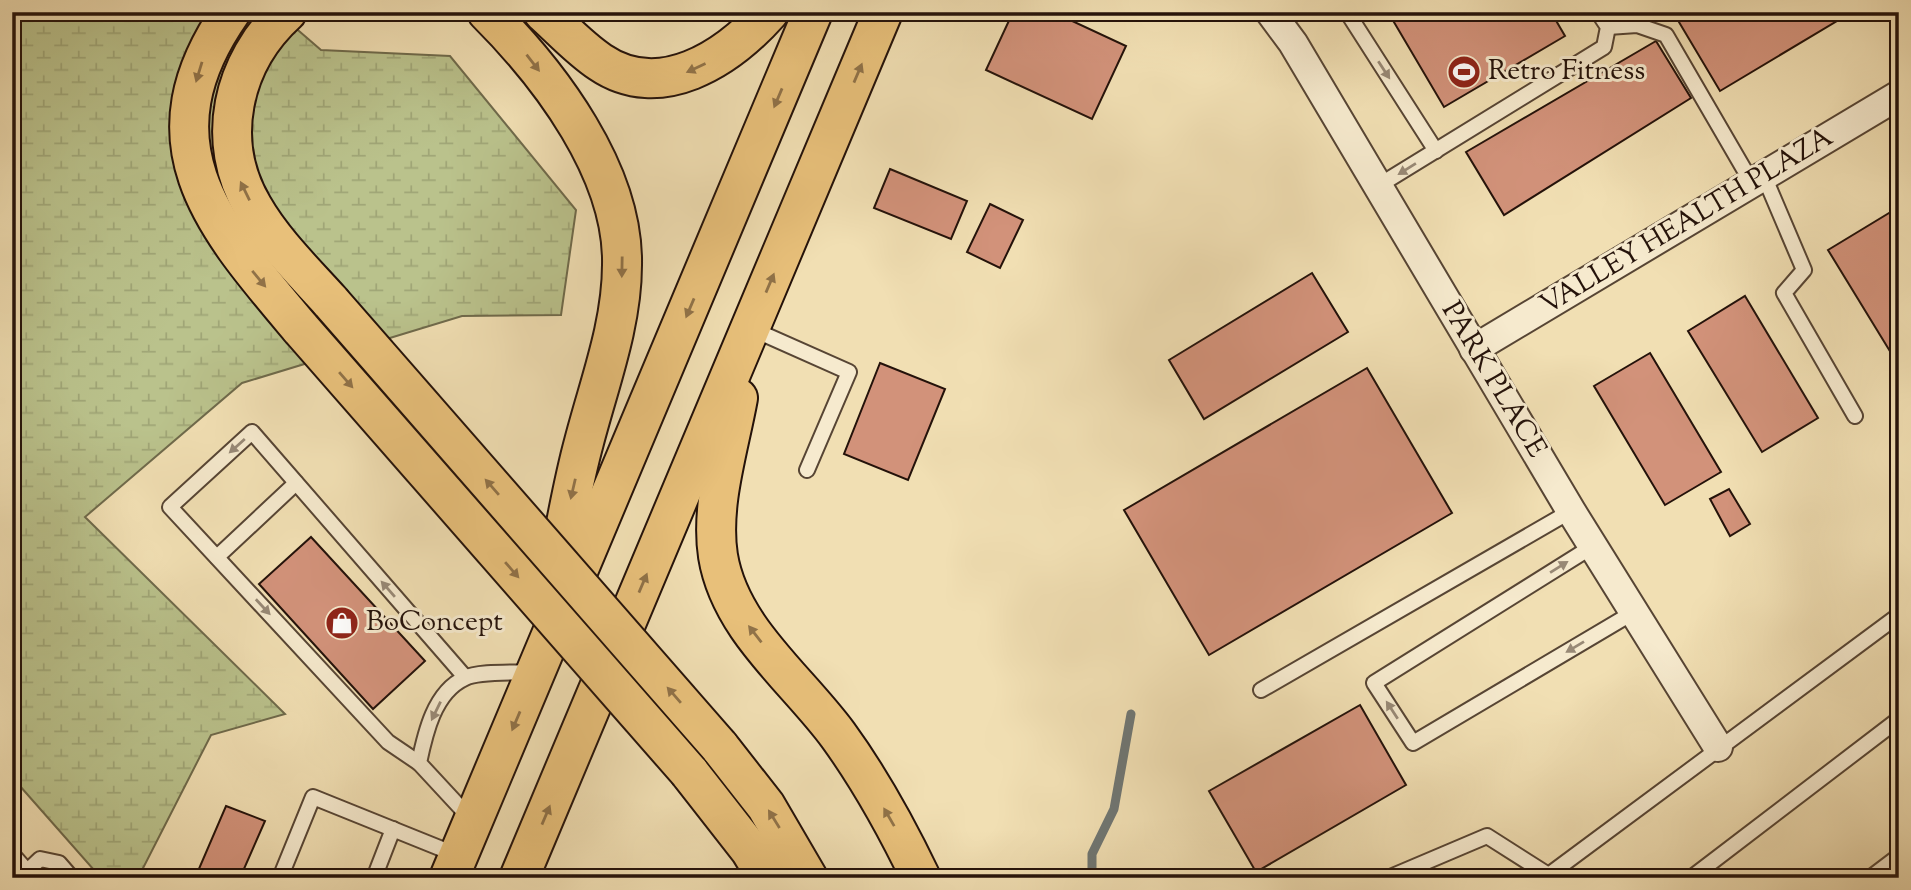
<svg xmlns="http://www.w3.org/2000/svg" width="1911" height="890" viewBox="0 0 1911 890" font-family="'Sorts Mill Goudy',serif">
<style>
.wetland{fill:url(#wetland-marsh);stroke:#6f6a4b;stroke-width:2}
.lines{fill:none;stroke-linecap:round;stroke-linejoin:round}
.stream{stroke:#6f7673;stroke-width:9}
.building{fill:#d2927a;stroke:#24120a;stroke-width:2}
.lane-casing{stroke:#574534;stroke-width:18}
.street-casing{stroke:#574534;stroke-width:32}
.highway-casing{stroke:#24120a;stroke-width:42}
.lane{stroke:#f6eace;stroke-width:14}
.street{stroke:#f6eace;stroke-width:28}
.highway{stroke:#e8c07a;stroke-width:38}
.highway-bridge-casing{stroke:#24120a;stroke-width:42;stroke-linecap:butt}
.highway-bridge{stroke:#e8c07a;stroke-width:38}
.oneway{fill:#907248}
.oneway2{fill:#988976}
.labels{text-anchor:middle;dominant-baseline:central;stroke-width:6;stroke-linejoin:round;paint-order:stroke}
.poi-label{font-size:28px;fill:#24120a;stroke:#f6eace;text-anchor:start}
.street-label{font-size:28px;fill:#24120a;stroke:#f6eace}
</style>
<defs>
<pattern id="wetland-marsh" width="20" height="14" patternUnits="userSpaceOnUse" patternTransform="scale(1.75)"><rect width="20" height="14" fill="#bac28c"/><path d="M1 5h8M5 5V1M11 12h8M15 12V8" fill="none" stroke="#a0a677"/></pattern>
</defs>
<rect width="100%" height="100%" fill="#f1dfb3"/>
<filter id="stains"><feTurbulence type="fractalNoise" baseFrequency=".00286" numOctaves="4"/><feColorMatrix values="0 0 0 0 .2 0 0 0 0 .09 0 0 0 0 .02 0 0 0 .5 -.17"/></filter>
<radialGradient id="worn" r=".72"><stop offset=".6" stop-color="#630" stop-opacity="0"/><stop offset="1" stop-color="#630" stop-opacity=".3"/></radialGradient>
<path class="wetland" d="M12,12H277L321,50L450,56L576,210L561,315L462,316L242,383L85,517L285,714L211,735L138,878H101L12,777Z"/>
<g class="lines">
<path class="stream" d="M1092,878V854L1114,809L1131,714"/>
</g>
<g class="building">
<path d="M1013,12H1053L1126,46L1092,119L986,70Z"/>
<path d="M1388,12H1551L1565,36L1444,107Z"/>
<path d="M1673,12H1852L1720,91Z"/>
<path d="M1656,41L1691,98L1504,215L1466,152Z"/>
<path d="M890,169L967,201L951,239L874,208Z"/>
<path d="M990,204L1023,220L1000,268L967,252Z"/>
<path d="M1899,207V366L1828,250Z"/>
<path d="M1312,273L1348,332L1204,419L1169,360Z"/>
<path d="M1745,296L1818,418L1762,452L1688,331Z"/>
<path d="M1650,353L1721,472L1665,505L1594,386Z"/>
<path d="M880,363L945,389L908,480L844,454Z"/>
<path d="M1367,368L1452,513L1209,655L1124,510Z"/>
<path d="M1729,489L1750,524L1730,536L1710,499Z"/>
<path d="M311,537L425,661L373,709L259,584Z"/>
<path d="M1360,705L1406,785L1256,872L1209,791Z"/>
<path d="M226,806L265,821L240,878H195Z"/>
</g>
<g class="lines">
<defs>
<g id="lane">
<path d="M1347,12L1436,151"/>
<path d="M1608,27L1637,25L1666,35L1752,183"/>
<path d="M1764,176L1804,270L1784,293L1855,416"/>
<path d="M1378,186L1604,47L1608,27L1598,12"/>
<path d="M752,329L849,372L807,470"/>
<path d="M1593,546L1374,683L1413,743L1634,612"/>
<path d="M217,557L296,483"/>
<path d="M1261,690L1571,511"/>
<path d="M419,763L388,742L170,507L252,432L465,677"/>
<path d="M470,818L419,763C425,734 434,692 465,678C478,671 515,673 531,672"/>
<path d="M12,854L27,871"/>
<path d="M1550,874L1899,615"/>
<path d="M20,878L40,859L59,863L72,878"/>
<path d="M280,878L313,797L457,855"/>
<path d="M374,878L393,829"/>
<path d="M1388,878L1487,836L1553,878"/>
<path d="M1691,878L1899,719"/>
<path d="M1870,878L1899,856"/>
</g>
<g id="street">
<path d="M1270,12L1293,43L1571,511L1718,747"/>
<path d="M1474,349L1899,95"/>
</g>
<g id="highway">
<path d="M231,12C139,144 215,227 301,329"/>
<path d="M287,12C232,62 214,141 253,207C273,242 304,272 331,302"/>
<path d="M487,12C550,75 624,172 622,265C622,325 599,384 584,442C571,490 563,539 554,588"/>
<path d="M543,12C562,29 579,48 600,62C660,103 727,59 769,12"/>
<path d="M738,398C729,448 710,505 718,556C730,629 796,678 838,735C870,779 897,828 921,878"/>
<path d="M719,746L766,806L808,878"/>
<path d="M689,772L750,850L767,878"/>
<path d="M449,878L813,12"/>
<path d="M519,878L883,12"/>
</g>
</defs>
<use href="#lane" class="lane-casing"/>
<use href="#street" class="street-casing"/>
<use href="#highway" class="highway-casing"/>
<use href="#lane" class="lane"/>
<use href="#street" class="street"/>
<use href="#highway" class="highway"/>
<defs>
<g id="highway-bridge">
<path d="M331,302L719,746"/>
<path d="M301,329L689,772"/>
</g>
</defs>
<use href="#highway-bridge" class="highway-bridge-casing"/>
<use href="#highway-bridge" class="highway-bridge"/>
</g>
<defs><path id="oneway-solid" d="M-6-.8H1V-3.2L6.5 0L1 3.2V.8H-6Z" transform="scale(1.75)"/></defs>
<g class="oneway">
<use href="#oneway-solid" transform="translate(533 63) rotate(52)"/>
<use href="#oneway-solid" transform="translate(696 68) rotate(155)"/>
<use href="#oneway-solid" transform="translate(199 72) rotate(107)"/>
<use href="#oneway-solid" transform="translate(858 73) rotate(-67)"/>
<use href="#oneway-solid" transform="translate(778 98) rotate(113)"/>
<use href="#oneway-solid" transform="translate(245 191) rotate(-116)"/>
<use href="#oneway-solid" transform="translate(622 267) rotate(91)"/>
<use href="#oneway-solid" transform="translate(259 279) rotate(50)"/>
<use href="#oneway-solid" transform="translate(770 283) rotate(-67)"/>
<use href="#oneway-solid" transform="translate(690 308) rotate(113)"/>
<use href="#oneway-solid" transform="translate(346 380) rotate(49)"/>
<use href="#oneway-solid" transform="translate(492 487) rotate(-131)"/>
<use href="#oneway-solid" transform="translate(573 489) rotate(103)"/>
<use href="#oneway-solid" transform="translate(512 570) rotate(49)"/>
<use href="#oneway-solid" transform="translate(643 583) rotate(-67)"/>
<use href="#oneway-solid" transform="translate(755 634) rotate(-128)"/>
<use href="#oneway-solid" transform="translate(674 695) rotate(-131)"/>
<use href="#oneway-solid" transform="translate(516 721) rotate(113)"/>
<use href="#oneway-solid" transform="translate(546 815) rotate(-67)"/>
<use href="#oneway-solid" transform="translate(889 817) rotate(-120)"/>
<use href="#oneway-solid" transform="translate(774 819) rotate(-122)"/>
</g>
<g class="oneway2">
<use href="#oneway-solid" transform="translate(1384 70) rotate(57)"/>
<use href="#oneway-solid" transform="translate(1407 169) rotate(148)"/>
<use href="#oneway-solid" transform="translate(237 446) rotate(138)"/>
<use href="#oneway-solid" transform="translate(1559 567) rotate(-32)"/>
<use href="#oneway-solid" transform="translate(388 589) rotate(-131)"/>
<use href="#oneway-solid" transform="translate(263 607) rotate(47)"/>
<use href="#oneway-solid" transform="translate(1575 647) rotate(149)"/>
<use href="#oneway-solid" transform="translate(1392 710) rotate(-123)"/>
<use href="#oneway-solid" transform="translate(436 711) rotate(116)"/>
</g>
<defs>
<symbol id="stadium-disc" viewBox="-11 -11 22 22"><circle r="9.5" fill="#8f2418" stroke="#f6eace"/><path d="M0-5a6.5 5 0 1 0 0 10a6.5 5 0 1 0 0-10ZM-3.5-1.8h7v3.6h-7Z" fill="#fff"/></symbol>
<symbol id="shop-disc" viewBox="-11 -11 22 22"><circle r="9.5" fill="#8f2418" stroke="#f6eace"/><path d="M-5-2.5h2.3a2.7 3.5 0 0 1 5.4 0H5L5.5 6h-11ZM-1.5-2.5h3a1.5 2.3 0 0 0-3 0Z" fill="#fff"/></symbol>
</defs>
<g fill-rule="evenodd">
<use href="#stadium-disc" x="1445" y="53" width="38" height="38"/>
<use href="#shop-disc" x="323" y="604" width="38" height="38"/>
</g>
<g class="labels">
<g class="poi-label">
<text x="1488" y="72">Retro Fitness</text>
<text x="366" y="623">BoConcept</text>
</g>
<g class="street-label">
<text transform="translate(1687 222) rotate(-31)">VALLEY HEALTH PLAZA</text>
<text transform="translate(1493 380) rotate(59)">PARK PLACE</text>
</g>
</g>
<rect width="1911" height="890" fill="none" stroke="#f1dfb3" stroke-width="42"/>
<rect x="14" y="14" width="1883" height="862" fill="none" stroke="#24120a" stroke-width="3.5"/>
<rect x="21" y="21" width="1869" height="848" fill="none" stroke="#24120a" stroke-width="2"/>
<rect width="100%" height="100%" filter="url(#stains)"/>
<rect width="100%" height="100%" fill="url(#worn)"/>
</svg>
